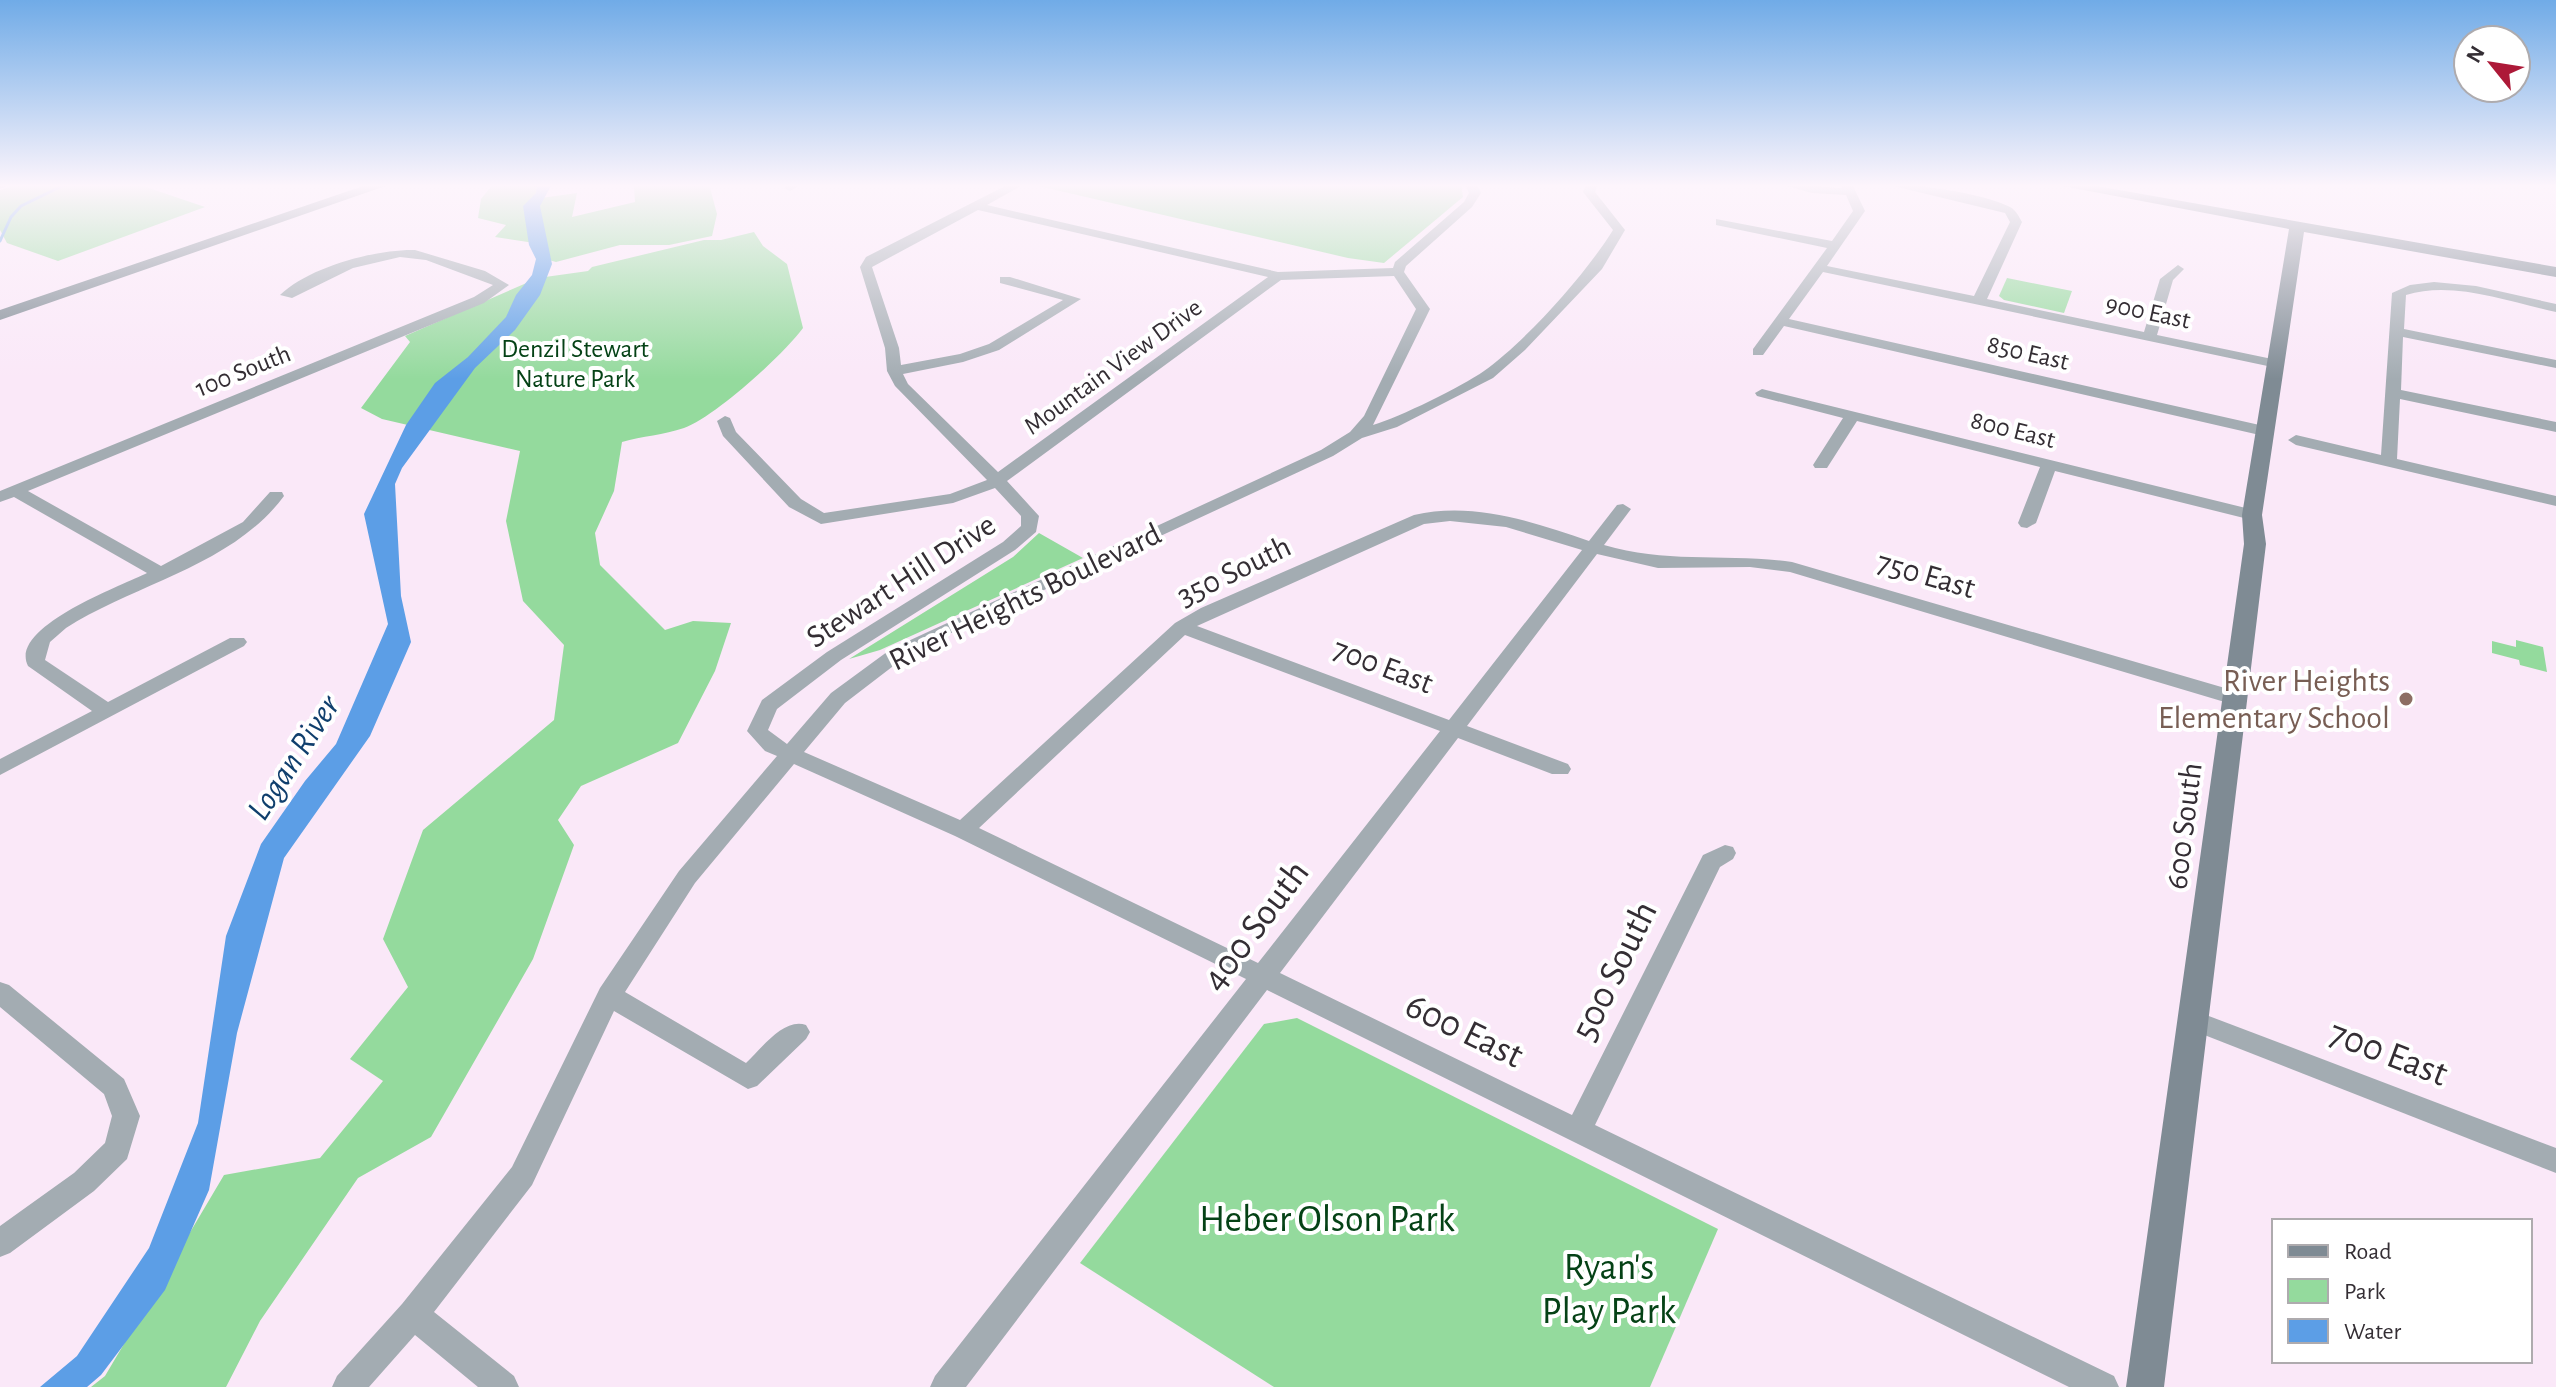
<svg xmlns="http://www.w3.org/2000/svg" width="2556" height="1387" viewBox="0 0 2556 1387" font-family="'Alegreya Sans',sans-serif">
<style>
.green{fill:#94da9d}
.water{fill:#5c9ee6}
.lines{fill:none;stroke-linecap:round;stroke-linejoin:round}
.stream{stroke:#5c9ee6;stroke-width:3}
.street{fill:#a3acb2;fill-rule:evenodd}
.secondary{fill:#7f8b94;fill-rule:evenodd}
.education-dot{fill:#8d6e63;stroke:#fff;stroke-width:3}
.labels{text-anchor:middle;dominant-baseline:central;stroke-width:8;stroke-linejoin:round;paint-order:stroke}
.far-street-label{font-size:26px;fill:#342e34;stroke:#fff}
.far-park-label{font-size:26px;fill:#054216;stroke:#fff}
.street-label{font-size:32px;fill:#342e34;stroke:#fff}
.education-label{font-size:32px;fill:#785e54;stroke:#fff;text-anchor:end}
.water-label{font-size:34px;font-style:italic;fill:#103f6d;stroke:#fff}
.near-street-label{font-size:38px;fill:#342e34;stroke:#fff}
.near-park-label{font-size:38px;fill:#054216;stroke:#fff}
</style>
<rect width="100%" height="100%" fill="#fae8f8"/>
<g class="green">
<path d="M19,184H137L205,207L58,261L7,243L0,230V190Z"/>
<path d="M493,184H541V198L577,193L572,217L635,202L634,187L630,184H709L717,214L712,236L669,245H620L556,262L542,258L541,244L495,237L506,225L478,218L481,199Z"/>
<path d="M1030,184H1461L1463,197L1384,263L1348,258Z"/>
<path d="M754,232L763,246L787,264L803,328C783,355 715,417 684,428C664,435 642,436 622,442L614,491L595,533L600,565L665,630L693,621L731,623L715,671L678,743L581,786L558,820L574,845L533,959L431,1137L358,1178L260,1321L226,1387H91L105,1376L224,1175L320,1158L383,1081L350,1059L408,987L383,939L423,830L554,720L564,645L523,601L506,521L520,451L382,419L361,408L410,342L405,336L538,278L588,271L592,267L704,240H721Z"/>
<path d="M2007,278L2072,291L2064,313L2004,300L1999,296Z"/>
<path d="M1039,533L1083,558L880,650L849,659L1013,557Z"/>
<path d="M2516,640L2543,647L2547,672L2520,665L2519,660L2492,653V641L2516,647Z"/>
<path d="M1297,1018L1718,1229L1650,1387H1274L1080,1263L1264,1024Z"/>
</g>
<path class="water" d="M537,184H552L540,206L552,264L540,295L515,330L475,368L402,468L395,484L401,596L411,642L370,736L284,858L237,1033L209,1190L165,1290L101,1375L87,1387H40L77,1356L149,1248L198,1123L226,936L261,844L305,781L336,744L388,624L364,514L406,425L435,383L468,357L506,317L516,295L532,275L536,259L529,245L523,206L536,193Z"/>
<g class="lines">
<path class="stream" d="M0,241L11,217L21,206L66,184"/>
<g class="street">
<path d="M0,184H11L0,189Z"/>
<path d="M788,184H803L790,191L784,188Z"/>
<path d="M1009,184H1024L987,205L1278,272L1393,268L1395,262L1464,202L1469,193L1465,184H1477L1481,193L1472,207L1406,266L1404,272L1430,309L1373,425C1400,417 1461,387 1484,371C1527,340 1585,275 1613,230L1583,192L1586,184H1598L1595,192L1625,230L1602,269L1525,350L1493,378L1397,427L1362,438L1333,456L936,640L905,657L845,703L804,752L960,820L1175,623L1201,608L1414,515C1473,501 1534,522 1589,541L1617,505L1623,504L1631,509L1604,545C1668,564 1727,553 1792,562L2242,693L2245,698L2242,703H2228L1790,572L1750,567L1658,568L1597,554L1467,726L1568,764L1571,769L1568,774H1552L1458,738L1280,973L1572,1115L1703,855L1725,845L1733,847L1736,853L1733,859L1720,867L1595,1125L2114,1376L2119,1387H2069L1267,990L966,1387H930L935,1376L1246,979L955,836L794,764L695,883L625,992L746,1063C761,1049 784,1017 806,1025L810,1032L806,1039L757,1086L748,1089L614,1011L532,1185L434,1312L514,1376L519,1387H478L415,1335L369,1387H332L337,1376L402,1304L512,1167L600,988L679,871L777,756L765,751L747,731L762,700L827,652L1003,542L1021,526V516L995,488L953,503L821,524L789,507L723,436L717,421L725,416L730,418L736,432L801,499L824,513L950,494L987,480L895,386L887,371L885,348L860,267L866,257ZM978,210L1268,277L998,472L908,384L903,374L963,362L999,350L1081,299L1010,277H1000V283L1063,300L989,344L960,354L901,365L899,348L872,267ZM1394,276L1416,309L1364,416L1350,432L1321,450L891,649L831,693L787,744L768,730L777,709L841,660L1015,550L1036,532L1039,516L1007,481L1281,280ZM1450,521L1506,527L1582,550L1449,720L1197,626L1424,524ZM1185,635L1440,731L1258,963L979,828Z"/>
<path d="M1779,184L1842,188L1840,184H1852L1865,211L1827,266L1974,296L2010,222L2005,213L1885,184C1916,184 1983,193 2010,207C2016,210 2019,217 2022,222L1987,299L2144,332L2160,279L2178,265L2184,269L2173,280L2157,335L2277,360L2284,364L2277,368L1823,272L1789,319L2264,426L2272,431L2264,436L1784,326L1763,355H1753V349L1827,248L1716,225V219L1832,241L1853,211L1846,195L1812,193Z"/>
<path d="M415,250L485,271L509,285L484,303L28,491L161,566L243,522L270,492H282L284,496C232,566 137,583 66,628L50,642L45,660L108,702L230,638H244L247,642L244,646L0,775V759L92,711L28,666C8,627 121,586 147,573L14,497L0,502V491L474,297L493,285L426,260L400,257L353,268L292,298L280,295C309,267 376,249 415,250Z"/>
<path d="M2434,282L2476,286L2556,304V312C2509,302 2453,280 2406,295L2404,329L2556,360V368L2403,337L2401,390L2556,422V432L2400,399L2397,459L2556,496V506L2296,445L2288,440L2296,435L2381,455L2392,293L2410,285Z"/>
<path d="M1762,389L2258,511L2261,515L2252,520L2055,471L2036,523L2027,528L2021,527L2018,523L2040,467L1857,421L1827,468H1815L1813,465L1843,418L1757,396L1755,393Z"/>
<path d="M0,982L9,985L124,1079L140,1116L127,1159L94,1191L10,1253L0,1257V1226L74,1173L105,1143L112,1116L104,1094L0,1007Z"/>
<path d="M2193,1010L2556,1148V1173L2184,1027L2180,1020L2184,1013Z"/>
</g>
<g class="secondary">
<path d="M369,184H391L0,320V310Z"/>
<path d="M2052,184H2085L2556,267V277L2304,232L2262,515L2266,544L2164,1387H2126L2244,544L2242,515L2289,229Z"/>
</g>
</g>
<linearGradient id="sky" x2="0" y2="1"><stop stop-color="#70abe7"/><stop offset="0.49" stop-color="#fdf5fc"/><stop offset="1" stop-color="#fdf5fc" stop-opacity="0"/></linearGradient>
<rect width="2556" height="379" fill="url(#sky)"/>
<circle class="education-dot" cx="2406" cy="699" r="8"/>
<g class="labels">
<g class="far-street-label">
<text transform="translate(2148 312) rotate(12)">900 East</text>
<text transform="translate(2028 353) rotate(13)">850 East</text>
<text transform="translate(1113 367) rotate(-36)">Mountain View Drive</text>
<text transform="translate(243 371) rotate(-22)">100 South</text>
<text transform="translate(2013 430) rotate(14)">800 East</text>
</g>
<g class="far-park-label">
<text x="575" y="349">Denzil Stewart<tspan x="575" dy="30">Nature Park</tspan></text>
</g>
<g class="street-label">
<text transform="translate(1234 571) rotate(-26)">350 South</text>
<text transform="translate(1926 575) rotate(16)">750 East</text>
<text transform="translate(901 581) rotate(-33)">Stewart Hill Drive</text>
<text transform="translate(1025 597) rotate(-26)">River Heights Boulevard</text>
<text transform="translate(1383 666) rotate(21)">700 East</text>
<text transform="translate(2184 826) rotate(-83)">600 South</text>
</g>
<g class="education-label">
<text x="2390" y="681">River Heights<tspan x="2390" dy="37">Elementary School</tspan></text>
</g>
<g class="water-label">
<text transform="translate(294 758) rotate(-57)">Logan River</text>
</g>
<g class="near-street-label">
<text transform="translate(1256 926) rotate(-53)">400 South</text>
<text transform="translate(1615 971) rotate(-64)">500 South</text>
<text transform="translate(1464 1031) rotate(26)">600 East</text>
<text transform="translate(2388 1054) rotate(21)">700 East</text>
</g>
<g class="near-park-label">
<text x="1327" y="1220">Heber Olson Park</text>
<text x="1609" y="1268">Ryan's<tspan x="1609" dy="44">Play Park</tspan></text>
</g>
</g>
<rect x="2272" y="1219" width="260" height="144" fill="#ffffff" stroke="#aeabae" stroke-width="2"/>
<rect x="2288" y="1245" width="40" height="12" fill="#7f8b94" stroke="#aeabae" stroke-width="2"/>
<text x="2344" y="1259" font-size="24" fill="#342e34">Road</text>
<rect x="2288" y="1279" width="40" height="24" fill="#94da9d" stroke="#aeabae" stroke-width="2"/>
<text x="2344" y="1299" font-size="24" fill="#342e34">Park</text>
<rect x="2288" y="1319" width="40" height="24" fill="#5c9ee6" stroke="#aeabae" stroke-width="2"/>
<text x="2344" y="1339" font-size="24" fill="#342e34">Water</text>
<g transform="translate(2492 64) rotate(300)"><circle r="38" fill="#ffffff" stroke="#aeabae" stroke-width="2"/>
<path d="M0-6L14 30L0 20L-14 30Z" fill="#ad1938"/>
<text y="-12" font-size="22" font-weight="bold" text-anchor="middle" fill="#342e34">N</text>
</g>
</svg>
